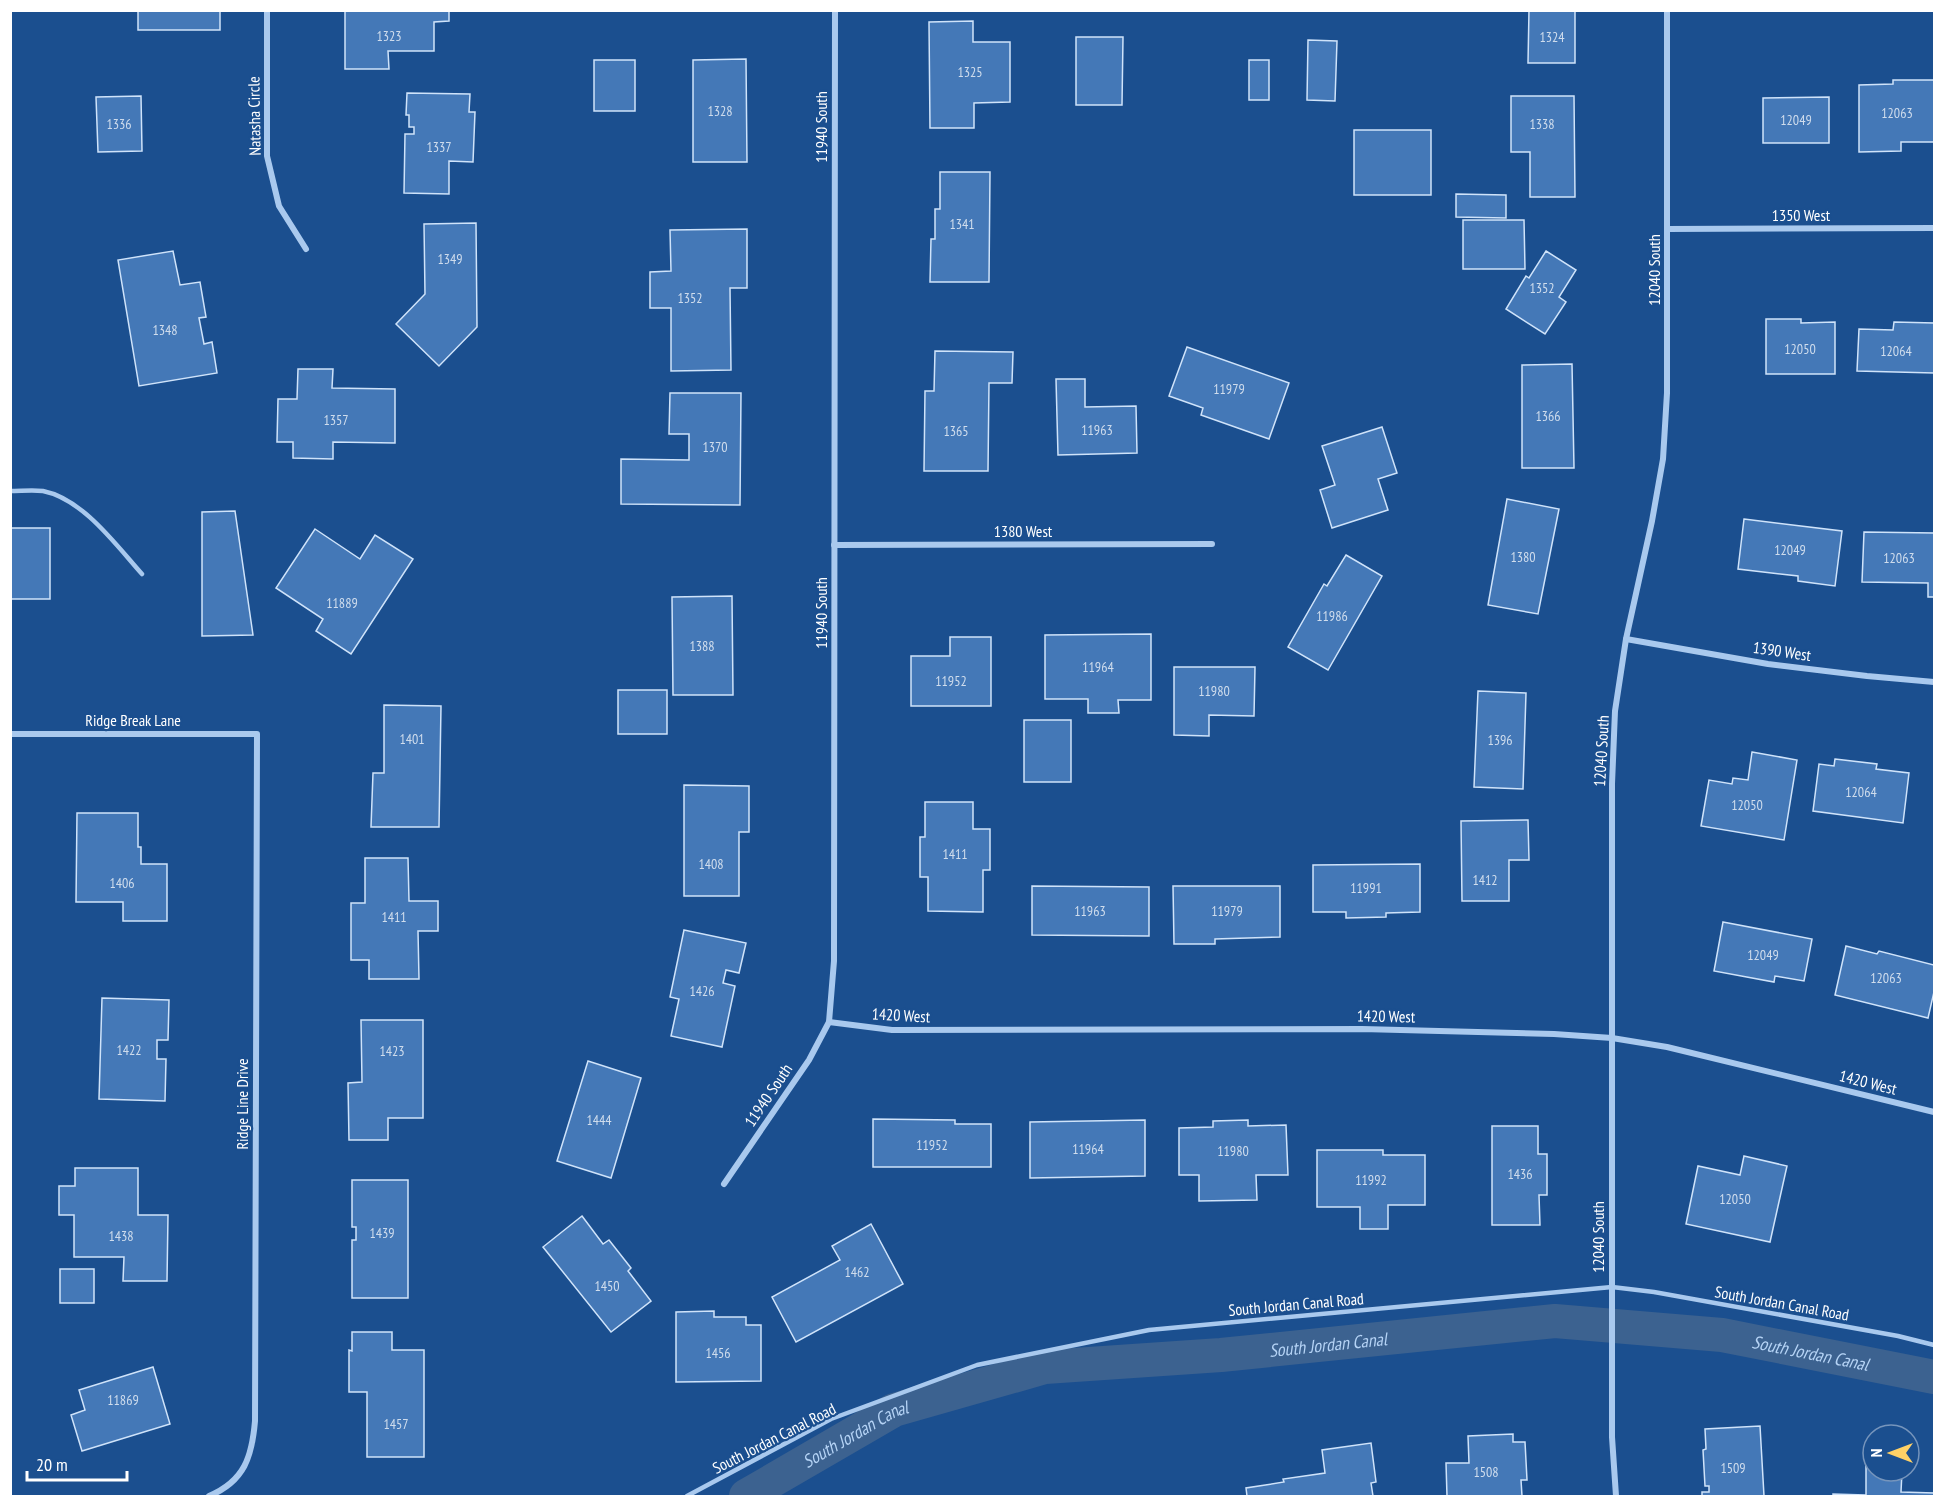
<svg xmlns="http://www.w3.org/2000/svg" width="1945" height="1507" viewBox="0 0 1945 1507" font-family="'PT Sans Narrow',sans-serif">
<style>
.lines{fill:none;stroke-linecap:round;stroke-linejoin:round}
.canal{stroke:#3c6290;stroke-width:34}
.building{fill:#4478b7;stroke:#cfe3fa;stroke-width:1.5}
.service{stroke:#a9c9ee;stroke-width:4.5}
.minor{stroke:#a9c9ee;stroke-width:6}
.labels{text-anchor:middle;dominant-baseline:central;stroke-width:4.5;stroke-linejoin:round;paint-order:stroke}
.number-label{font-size:14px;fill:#d0dded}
.street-label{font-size:16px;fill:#fff;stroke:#1b4f8f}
.water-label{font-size:18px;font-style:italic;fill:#b5d3f5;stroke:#1b4f8f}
</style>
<rect width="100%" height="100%" fill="#1b4f8f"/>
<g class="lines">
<path class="canal" id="s1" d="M746,1496L894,1410L1045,1367L1221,1355L1555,1321L1722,1335L1934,1377"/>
</g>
<g class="building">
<rect x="138" y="10" width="82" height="20"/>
<path d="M345,10H449V21L434,22V51H388L389,69H345Z"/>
<path d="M1529,10H1575V63H1528Z"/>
<path d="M973,21V42H1010V102L974,103V128H930L929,22Z"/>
<path d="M1076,37H1123L1122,105H1076Z"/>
<path d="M1308,40L1337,41L1335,101L1307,100Z"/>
<path d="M746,59L747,162H693V60Z"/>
<rect x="594" y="60" width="41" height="51"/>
<rect x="1249" y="60" width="20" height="40"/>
<path d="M1893,80H1934V142H1901V151L1859,152V85L1893,84Z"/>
<path d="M407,93L470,94L469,112H475L473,162L449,161V194L404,193L405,134H414V127H409V115H406Z"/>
<path d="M141,96L142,151L98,152L96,97Z"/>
<path d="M1511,96H1574L1575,197H1530V152H1511Z"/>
<path d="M1829,97V143H1763V98Z"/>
<rect x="1354" y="130" width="77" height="65"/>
<path d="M940,172H990L989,282H930L931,239H935V209H940Z"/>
<path d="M1456,194L1506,195V218L1456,217Z"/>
<path d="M1463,220H1524L1525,269H1463Z"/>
<path d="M476,223L477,327L439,366L396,324L425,294L424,224Z"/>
<path d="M747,229V288H730L731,370L671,371V308H650V272L671,271L670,230Z"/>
<path d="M173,251L180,285L200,282L206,317L199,318L204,344L212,342L217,373L139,386L118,260Z"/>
<path d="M1546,251L1576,270L1559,297L1566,302L1545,334L1506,309L1526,276L1529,278Z"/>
<path d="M1766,319H1801V323L1835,322V374H1766Z"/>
<path d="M1894,322L1934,323V373L1857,371L1859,329L1893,330Z"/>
<path d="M1187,347L1289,383L1269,439L1201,415L1203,408L1169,396Z"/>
<path d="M935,351L1013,352L1012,383H989L988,471H924L925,391H934Z"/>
<path d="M1572,364L1574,468H1522V365Z"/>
<path d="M298,369H333L332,388L395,389V443L333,442V459L293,458V442H277L278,399H297Z"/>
<path d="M1056,379H1085V407L1136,406L1137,453L1058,455Z"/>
<path d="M670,393H741L740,505L621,504V459L689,460V434H669Z"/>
<path d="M1382,427L1397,473L1378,479L1388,510L1332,528L1320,490L1335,485L1322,446Z"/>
<path d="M1507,499L1559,509L1538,614L1488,605Z"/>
<path d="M235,511L253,635L202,636V512Z"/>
<path d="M1744,519L1842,531L1835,586L1798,581V576L1738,569Z"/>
<rect x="10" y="528" width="40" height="71"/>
<path d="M315,529L360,559L375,535L413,559L351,654L316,631L323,619L276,588Z"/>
<path d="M1864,532L1934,533V597H1928V583L1862,582Z"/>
<path d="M1346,555L1382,576L1328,670L1288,647L1324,584L1327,586Z"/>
<path d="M732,596L733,695H673L672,597Z"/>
<path d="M1151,634V700H1118L1119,713H1088V699H1045V635Z"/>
<path d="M950,637H991V706H911V656H950Z"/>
<path d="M1174,667H1255L1254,716L1209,715V736L1174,735Z"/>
<rect x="618" y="690" width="49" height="44"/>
<path d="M1478,691L1526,693L1523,789L1474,787Z"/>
<path d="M384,705L441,706L439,827H371L373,773H384Z"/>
<rect x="1024" y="720" width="47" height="62"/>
<path d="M1752,752L1797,760L1784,840L1701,826L1709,780L1732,784L1733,778L1748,780Z"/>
<path d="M1835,759L1877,764L1876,769L1909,773L1903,823L1813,811L1819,764L1834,766Z"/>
<path d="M684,785L749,786V832H739V896H684Z"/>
<path d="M925,802H973V829H990V870H983V912L928,911V877H920V837H925Z"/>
<path d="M77,813H138V847H141V864H167V921H123V902H76Z"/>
<path d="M1528,820L1529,860H1509V901H1462L1461,821Z"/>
<path d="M365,858H408L409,901H438V931H418L419,979H369V960H351V903H365Z"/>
<path d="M1420,864V912L1386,913V917L1346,918V912H1313V865Z"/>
<path d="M1032,886L1149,887V936L1032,935Z"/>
<path d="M1173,886H1280V937L1215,939V944H1174Z"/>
<path d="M1723,922L1812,939L1804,981L1775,976L1774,982L1714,971Z"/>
<path d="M684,930L746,943L739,973L726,970L723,983L735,986L722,1047L671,1036L679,999L670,997Z"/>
<path d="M1846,946L1877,954L1879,951L1934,965V992L1928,1018L1835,995Z"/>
<path d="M102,998L169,1000L168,1040H157V1059H166L165,1101L99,1099Z"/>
<path d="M361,1020H423V1118H388V1140H349L348,1083L362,1082Z"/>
<path d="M588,1061L641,1078L611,1178L557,1161Z"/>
<path d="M873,1119L955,1120V1124H991V1167H873Z"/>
<path d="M1145,1120V1176L1030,1178V1122Z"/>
<path d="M1248,1120V1126L1286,1125L1288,1175H1256L1257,1200L1199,1201V1175H1179V1128L1213,1127V1121Z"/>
<path d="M1492,1126H1538V1154H1547V1195H1539L1540,1225H1492Z"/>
<path d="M1317,1150H1383V1155H1425V1205H1388V1229H1360V1207H1317Z"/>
<path d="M1744,1156L1787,1166L1770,1242L1686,1224L1698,1166L1740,1175Z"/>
<path d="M75,1168H138V1215H168L167,1281H123L124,1257H74V1215H59V1186H75Z"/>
<path d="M352,1180H408V1298H352V1240H356V1227H352Z"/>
<path d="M582,1216L603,1244L609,1240L631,1268L628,1271L651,1301L611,1332L543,1247Z"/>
<path d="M871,1224L903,1284L796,1342L772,1297L840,1260L832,1246Z"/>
<rect x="60" y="1269" width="34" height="34"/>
<path d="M714,1311V1317H746V1325H761V1381L676,1382V1312Z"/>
<path d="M352,1332H392V1350H424V1457H367V1392H349V1350L352,1351Z"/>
<path d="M153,1367L170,1424L82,1451L71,1415L85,1410L79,1390Z"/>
<path d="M1760,1426L1764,1496H1702V1492H1709V1486H1705L1703,1450L1706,1449L1705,1429Z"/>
<path d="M1513,1434V1442H1525L1527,1480H1521L1522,1496H1447L1446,1463H1469L1468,1436Z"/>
<path d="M1371,1443L1376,1482L1371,1483L1373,1496H1247L1246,1488L1284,1482L1283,1479L1325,1473L1322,1450Z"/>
<path d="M1866,1461H1873V1471H1902L1901,1492L1934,1493V1496H1833V1494L1866,1495Z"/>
</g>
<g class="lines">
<g class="service">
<path d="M10,491C21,491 33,490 43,491C83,499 116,545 142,574"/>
<path d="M687,1496L831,1419L977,1365L1149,1330L1612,1287L1654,1292L1898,1336L1934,1345"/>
</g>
<g class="minor">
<path d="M267,10V156L279,206L306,249"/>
<path d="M1667,229L1934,228"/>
<path d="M834,545L1212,544"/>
<path d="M1626,639L1768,664L1867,676L1934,682"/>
<path d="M10,734H257L255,1421C252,1456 245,1481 209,1496"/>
<path d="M829,1022L892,1030L1362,1029L1554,1034L1612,1038L1667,1047L1934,1112"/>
<path d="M724,1184L809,1060L829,1022L834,961L835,10"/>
<path d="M1616,1496L1612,1437V784L1615,711L1626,639L1652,521L1663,459L1667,393V10"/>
</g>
</g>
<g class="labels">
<g class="number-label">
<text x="389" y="36">1323</text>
<text x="1552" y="37">1324</text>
<text x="970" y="72">1325</text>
<text x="720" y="111">1328</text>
<text x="1897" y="113">12063</text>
<text x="1796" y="120">12049</text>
<text x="119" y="124">1336</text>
<text x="1542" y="124">1338</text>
<text x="439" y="147">1337</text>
<text x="962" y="224">1341</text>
<text x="450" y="259">1349</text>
<text x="1542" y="288">1352</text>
<text x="690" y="298">1352</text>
<text x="165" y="330">1348</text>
<text x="1800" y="349">12050</text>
<text x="1896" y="351">12064</text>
<text x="1229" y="389">11979</text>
<text x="1548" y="416">1366</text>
<text x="336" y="420">1357</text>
<text x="1097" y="430">11963</text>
<text x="956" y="431">1365</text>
<text x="715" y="447">1370</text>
<text x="1790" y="550">12049</text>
<text x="1523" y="557">1380</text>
<text x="1899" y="558">12063</text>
<text x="342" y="603">11889</text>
<text x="1332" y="616">11986</text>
<text x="702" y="646">1388</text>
<text x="1098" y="667">11964</text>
<text x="951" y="681">11952</text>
<text x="1214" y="691">11980</text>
<text x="412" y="739">1401</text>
<text x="1500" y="740">1396</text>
<text x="1861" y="792">12064</text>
<text x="1747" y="805">12050</text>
<text x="955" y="854">1411</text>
<text x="711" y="864">1408</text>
<text x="1485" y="880">1412</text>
<text x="122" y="883">1406</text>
<text x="1366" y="888">11991</text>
<text x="1090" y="911">11963</text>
<text x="1227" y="911">11979</text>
<text x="394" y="917">1411</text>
<text x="1763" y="955">12049</text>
<text x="1886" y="978">12063</text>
<text x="702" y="991">1426</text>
<text x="129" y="1050">1422</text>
<text x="392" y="1051">1423</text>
<text x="599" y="1120">1444</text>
<text x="932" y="1145">11952</text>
<text x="1088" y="1149">11964</text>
<text x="1233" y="1151">11980</text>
<text x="1520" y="1174">1436</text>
<text x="1371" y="1180">11992</text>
<text x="1735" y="1199">12050</text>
<text x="382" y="1233">1439</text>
<text x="121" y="1236">1438</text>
<text x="857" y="1272">1462</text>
<text x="607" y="1286">1450</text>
<text x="718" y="1353">1456</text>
<text x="123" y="1400">11869</text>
<text x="396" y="1424">1457</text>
<text x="1733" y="1468">1509</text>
<text x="1486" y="1472">1508</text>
</g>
<g class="street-label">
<text transform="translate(254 116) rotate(-91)">Natasha Circle</text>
<text transform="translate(821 127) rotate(-90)">11940 South</text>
<text x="1801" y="215">1350 West</text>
<text transform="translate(1654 270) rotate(-90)">12040 South</text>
<text x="1023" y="531">1380 West</text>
<text transform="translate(821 613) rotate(-90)">11940 South</text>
<text transform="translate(1782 651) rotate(8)">1390 West</text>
<text x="133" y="720">Ridge Break Lane</text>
<text transform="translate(1601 751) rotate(-87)">12040 South</text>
<text transform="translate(901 1015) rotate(3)">1420 West</text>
<text transform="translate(1386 1016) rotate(1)">1420 West</text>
<text transform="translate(1868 1082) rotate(14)">1420 West</text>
<text transform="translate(768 1095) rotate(-56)">11940 South</text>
<text transform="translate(242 1104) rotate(-90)">Ridge Line Drive</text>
<text transform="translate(1598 1237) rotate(-90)">12040 South</text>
<text transform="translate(1782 1303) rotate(10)">South Jordan Canal Road</text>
<text transform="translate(1296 1304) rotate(-5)">South Jordan Canal Road</text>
<text transform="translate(774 1438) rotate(-27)">South Jordan Canal Road</text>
</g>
<g class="water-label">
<text stroke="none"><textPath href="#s1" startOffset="612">South Jordan Canal</textPath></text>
<text stroke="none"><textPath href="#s1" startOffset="1098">South Jordan Canal</textPath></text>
<text stroke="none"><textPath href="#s1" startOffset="126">South Jordan Canal</textPath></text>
</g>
</g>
<rect width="1945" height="1507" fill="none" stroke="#ffffff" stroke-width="24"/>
<g transform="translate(1891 1453) rotate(270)"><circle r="28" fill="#1b4f8f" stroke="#7695bc" stroke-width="1.5"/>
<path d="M0-4.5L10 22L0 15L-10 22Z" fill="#ffd166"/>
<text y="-9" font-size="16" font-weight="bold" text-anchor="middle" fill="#ffffff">N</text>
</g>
<path d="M27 1471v9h100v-9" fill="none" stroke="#ffffff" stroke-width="3"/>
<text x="36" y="1471" font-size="18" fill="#ffffff" stroke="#1b4f8f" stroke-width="4.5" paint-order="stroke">20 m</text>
</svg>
